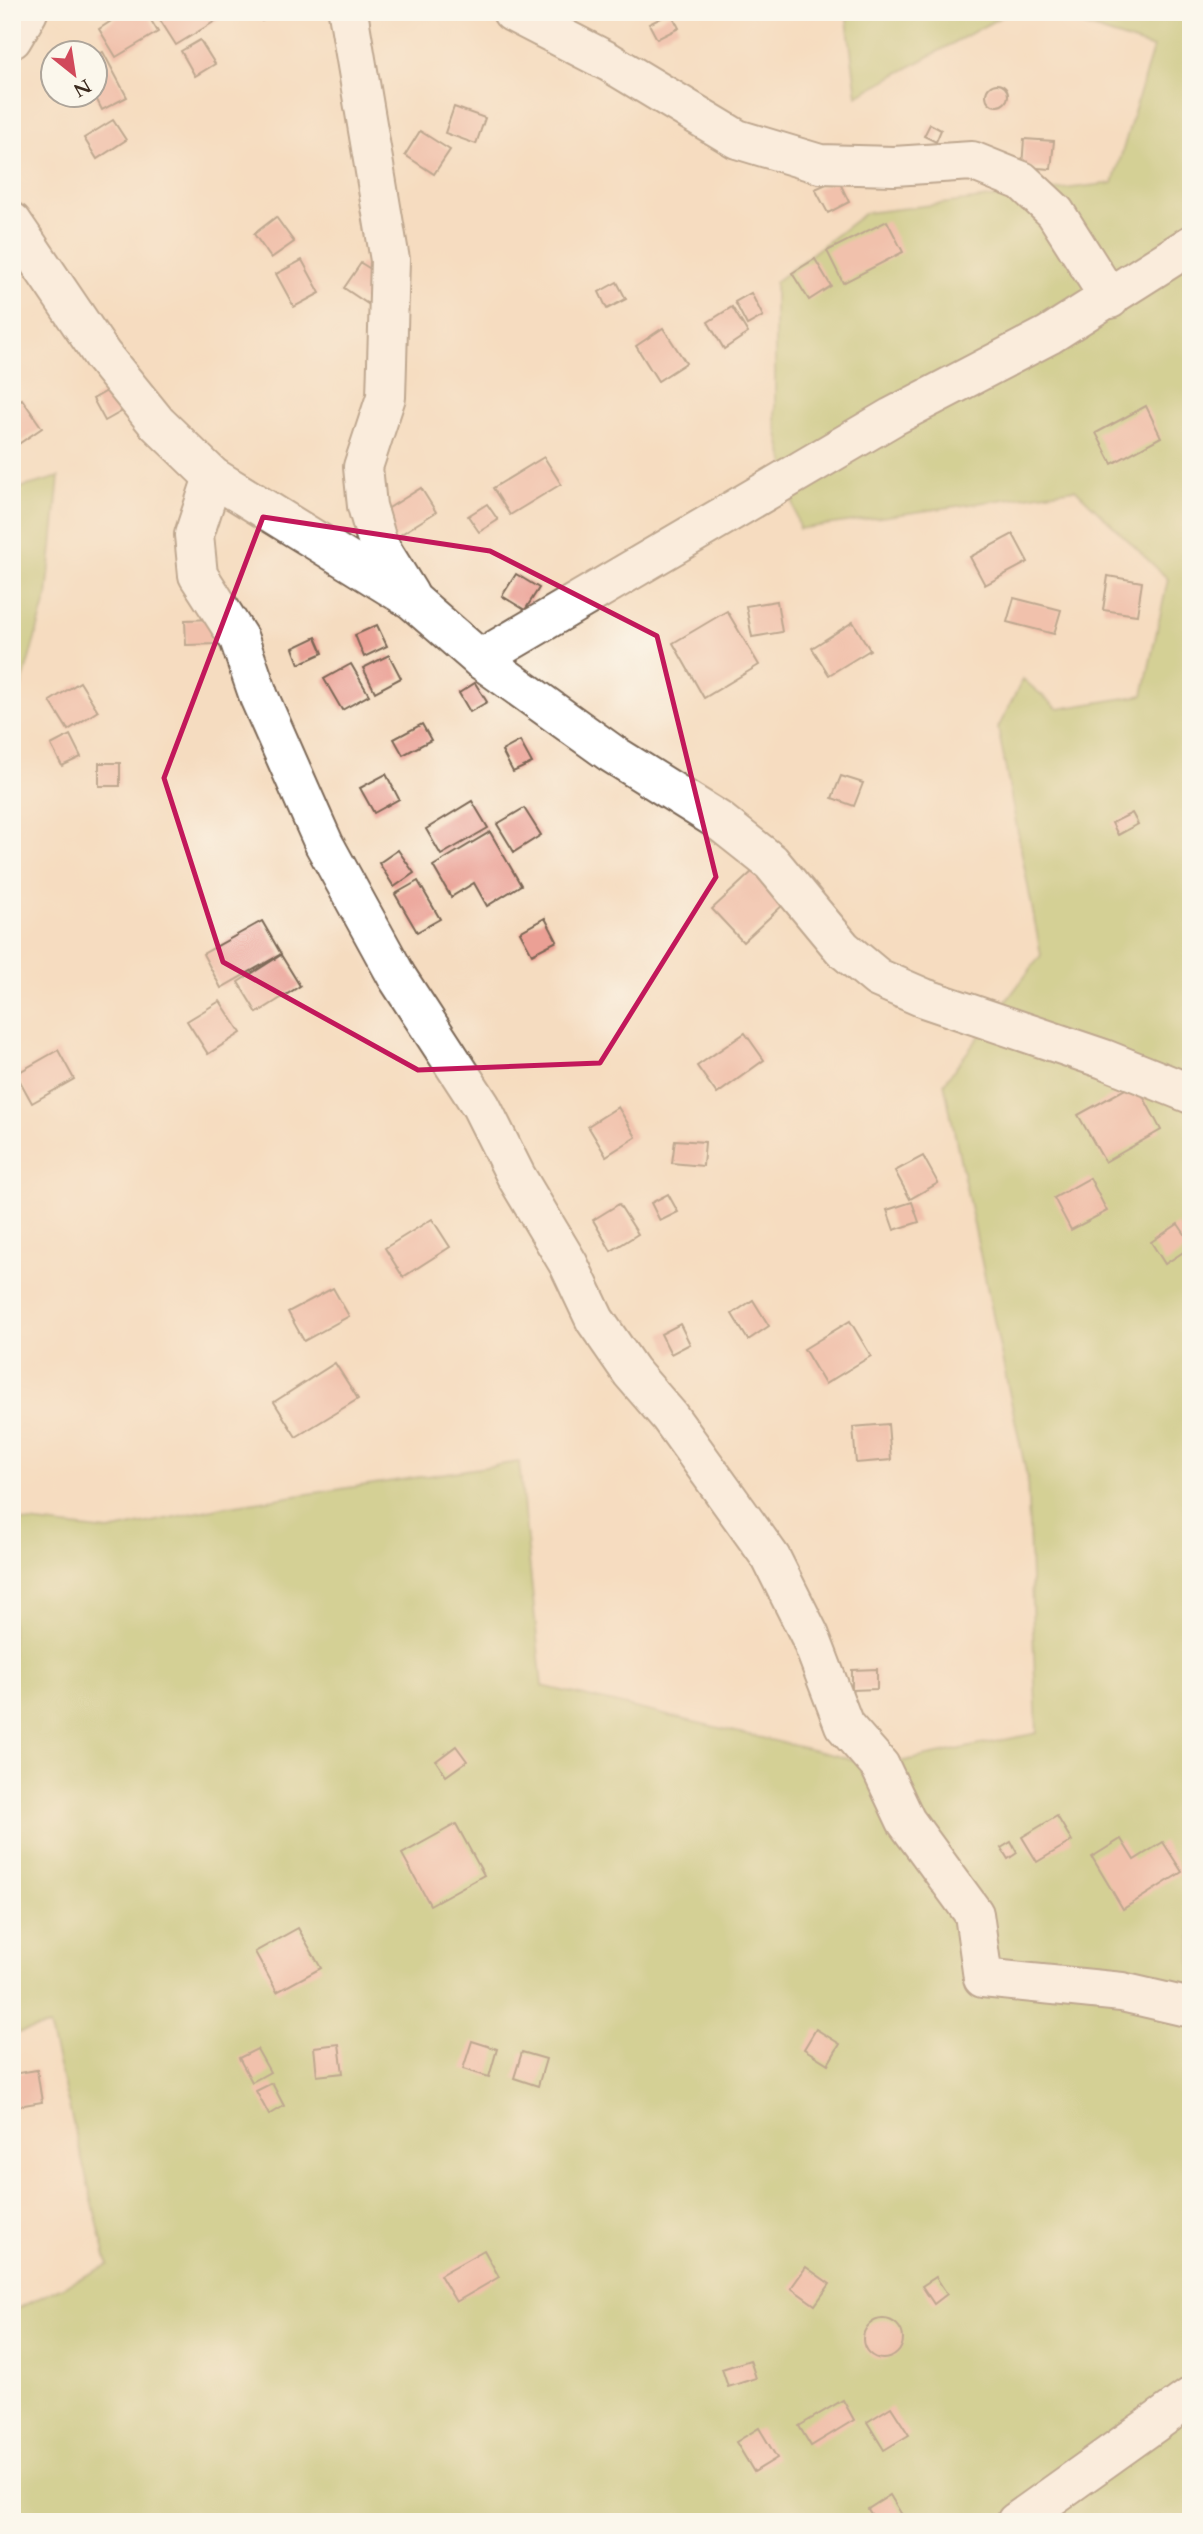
<svg xmlns="http://www.w3.org/2000/svg" width="1203" height="2534" viewBox="0 0 1203 2534" font-family="Cardo,serif">
<style>
.green{fill:#abc064;stroke:#737541;stroke-width:2}
.building{fill:#eba095}
.lines{fill:none;stroke-linecap:round;stroke-linejoin:round}
.minor-casing{stroke:#7c6857;stroke-width:42}
.minor{stroke:#fff;stroke-width:38}
.marked{fill:none;stroke:#c2185b;stroke-width:5;stroke-linejoin:round}
</style>
<rect width="100%" height="100%" fill="#fbf7ec"/>
<filter id="ink" filterUnits="userSpaceOnUse"><feTurbulence type="fractalNoise" baseFrequency=".0143" numOctaves="2"/><feDisplacementMap in="SourceGraphic" scale="14" xChannelSelector="R" yChannelSelector="G"/><feConvolveMatrix kernelMatrix="1 2 1 2 8 2 1 2 1" color-interpolation-filters="sRGB"/></filter>
<filter id="wash" filterUnits="userSpaceOnUse"><feTurbulence type="fractalNoise" baseFrequency=".00686" numOctaves="4" result="noise"/><feDisplacementMap in="SourceGraphic" scale="28" xChannelSelector="R" yChannelSelector="G"/><feGaussianBlur stdDeviation="1.57" result="paint"/><feColorMatrix in="noise" values="0 0 0 0 0 0 0 0 0 0 0 0 0 0 0 0 0 1.4 0 .05"/><feComposite in="paint" operator="in"/></filter>
<g filter="url(#wash)">
<rect width="100%" height="100%" fill="#f5dcc0"/>
<g class="green">
<path d="M846,12H1010L857,96Z"/>
<path d="M1043,12H1191V2522H12V2311L108,2265L49,2026L12,2034V1520L109,1531L222,1507L519,1462L542,1686L880,1766L1037,1733L1027,1477L944,1083L1041,955L998,728L1023,679L1058,709L1143,695L1168,579L1075,489L799,529L775,420V282L865,213L1113,183L1153,48Z"/>
<path d="M59,477L47,597L12,719V490Z"/>
</g>
<g id="blocks">
<g class="building">
<path d="M125,12H146L158,32L116,57L99,29Z"/>
<path d="M155,12H219L222,17L176,45Z"/>
<path d="M256,12H278L262,21Z"/>
<path d="M671,13L679,28L657,39L649,24Z"/>
<path d="M200,40L215,64L195,76L181,51Z"/>
<path d="M103,52L127,97L102,110L94,94V56Z"/>
<circle cx="997" cy="95" r="11"/>
<path d="M454,107L485,118L476,144L445,133Z"/>
<path d="M113,120L126,140L97,159L84,138Z"/>
<path d="M930,124L941,130L936,142L924,136Z"/>
<path d="M420,131L450,150L434,174L405,155Z"/>
<path d="M1024,139L1054,141L1051,169L1022,167Z"/>
<path d="M838,179L849,202L828,213L815,189Z"/>
<path d="M276,217L294,242L271,258L254,234Z"/>
<path d="M887,221L903,252L843,283L827,251Z"/>
<path d="M815,259L831,286L809,300L792,273Z"/>
<path d="M302,260L320,293L294,307L276,274Z"/>
<path d="M361,263L385,278L368,304L344,288Z"/>
<path d="M617,282L626,299L607,309L599,292Z"/>
<path d="M751,293L763,316L747,325L735,302Z"/>
<path d="M732,307L748,333L724,349L708,322Z"/>
<path d="M663,328L686,363L658,381L636,346Z"/>
<path d="M114,387L126,409L105,421L93,399Z"/>
<path d="M22,399L42,428L17,445L12,438V406Z"/>
<path d="M1146,406L1161,437L1112,464L1096,433Z"/>
<path d="M544,457L561,484L510,515L493,488Z"/>
<path d="M421,488L436,512L392,540L376,516Z"/>
<path d="M487,504L498,520L479,532L468,516Z"/>
<path d="M1013,534L1028,562L985,585L970,557Z"/>
<path d="M516,574L539,588L525,610L502,596Z"/>
<path d="M1108,576L1142,582L1137,615L1103,610Z"/>
<path d="M1014,598L1061,610L1054,634L1007,622Z"/>
<path d="M777,601L782,632L752,637L746,606Z"/>
<path d="M727,611L759,665L704,698L673,643Z"/>
<path d="M218,619V644L186,645L185,620Z"/>
<path d="M853,622L870,650L829,675L812,648Z"/>
<path d="M377,625L387,646L364,657L355,635Z"/>
<path d="M316,637L323,653L299,664L293,648Z"/>
<path d="M389,655L401,678L375,692L363,668Z"/>
<path d="M351,664L369,695L342,710L324,679Z"/>
<path d="M80,682L98,711L68,730L50,701Z"/>
<path d="M475,683L487,702L470,712L459,693Z"/>
<path d="M422,724L431,740L403,755L394,739Z"/>
<path d="M70,735L81,757L62,766L51,745Z"/>
<path d="M520,741L532,763L513,772L502,751Z"/>
<rect x="99" y="763" width="21" height="23"/>
<path d="M386,774L399,799L374,813L360,788Z"/>
<path d="M841,776L863,783L854,806L832,798Z"/>
<path d="M472,801L488,828L441,855L426,829Z"/>
<path d="M524,808L541,835L514,852L497,824Z"/>
<path d="M1132,813L1138,824L1118,835L1112,823Z"/>
<path d="M490,832L521,885L487,906L474,883L451,897L433,866Z"/>
<path d="M398,850L414,873L394,887L379,863Z"/>
<path d="M754,870L785,903L743,942L712,909Z"/>
<path d="M418,881L440,919L417,932L395,894Z"/>
<path d="M545,918L557,941L532,954L520,932Z"/>
<path d="M262,921L281,954L221,988L203,954Z"/>
<path d="M281,955L300,986L257,1013L238,982Z"/>
<path d="M220,1001L241,1033L208,1054L187,1021Z"/>
<path d="M745,1033L764,1060L717,1094L697,1066Z"/>
<path d="M58,1050L74,1079L32,1103L16,1074Z"/>
<path d="M1136,1083L1161,1130L1105,1162L1078,1115Z"/>
<path d="M618,1107L636,1137L606,1156L588,1126Z"/>
<path d="M675,1140L705,1142L703,1166L672,1163Z"/>
<path d="M923,1156L938,1183L910,1199L895,1171Z"/>
<path d="M1090,1178L1107,1211L1071,1230L1054,1198Z"/>
<path d="M668,1194L678,1212L660,1221L651,1203Z"/>
<path d="M912,1202L919,1222L894,1230L887,1210Z"/>
<path d="M619,1204L638,1234L611,1251L593,1220Z"/>
<path d="M432,1219L450,1247L403,1277L385,1248Z"/>
<path d="M1178,1224L1191,1243V1247L1165,1264L1151,1242Z"/>
<path d="M333,1288L349,1316L304,1341L288,1312Z"/>
<path d="M753,1300L769,1326L748,1340L732,1314Z"/>
<path d="M850,1321L871,1356L825,1384L804,1349Z"/>
<path d="M680,1324L690,1344L671,1354L661,1334Z"/>
<path d="M335,1363L358,1399L296,1437L274,1402Z"/>
<path d="M888,1424L891,1460L856,1463L853,1427Z"/>
<path d="M877,1669V1689L852,1690V1670Z"/>
<path d="M456,1746L467,1761L446,1776L436,1761Z"/>
<path d="M1057,1816L1072,1841L1037,1862L1022,1837Z"/>
<path d="M456,1824L484,1875L430,1905L402,1854Z"/>
<path d="M1121,1839L1134,1860L1163,1842L1182,1872L1123,1909L1092,1857Z"/>
<path d="M1011,1842L1017,1853L1008,1859L1001,1848Z"/>
<path d="M298,1928L321,1968L277,1992L255,1952Z"/>
<path d="M816,2029L840,2044L828,2064L804,2049Z"/>
<path d="M472,2041L497,2049L489,2077L463,2069Z"/>
<path d="M339,2044L343,2073L317,2076L314,2047Z"/>
<path d="M257,2049L270,2072L252,2082L239,2058Z"/>
<path d="M522,2052L546,2059L538,2086L514,2078Z"/>
<path d="M37,2070L42,2102L12,2107V2074Z"/>
<path d="M272,2083L284,2106L269,2115L256,2091Z"/>
<path d="M484,2250L499,2277L456,2302L440,2275Z"/>
<path d="M806,2267L830,2284L815,2305L791,2288Z"/>
<path d="M936,2277L947,2294L934,2304L922,2286Z"/>
<circle cx="883" cy="2339" r="20"/>
<path d="M750,2360L756,2378L728,2387L722,2369Z"/>
<path d="M843,2400L854,2420L811,2446L799,2426Z"/>
<path d="M891,2407L909,2435L884,2450L867,2422Z"/>
<path d="M759,2428L777,2458L754,2472L736,2442Z"/>
<path d="M890,2495L905,2520L876,2522L868,2509Z"/>
</g>
</g>
</g>
<g filter="url(#ink)">
<use href="#blocks" fill-opacity="0" stroke="#7c6857" stroke-width="2"/>
<g class="lines">
<defs>
<g id="minor">
<path d="M348,12L390,260L386,397L363,467L367,506L378,544L409,594"/>
<path d="M512,12L609,62L737,139L820,164L894,166L972,161L1022,181L1055,212L1110,299"/>
<path d="M12,39L28,12"/>
<path d="M12,222L102,355L157,423L213,477L412,600L480,659L611,753L718,820L771,862L843,949L878,978L924,998L1104,1059L1191,1094"/>
<path d="M213,477L194,535L198,575L239,639L259,697L324,844L397,977L481,1106L516,1176L569,1265L595,1320L631,1372L669,1416L771,1558L810,1636L844,1725L880,1766L906,1821L974,1914L983,1978L1122,1992L1191,2008"/>
<path d="M480,659L892,417L1049,335L1191,245"/>
<path d="M1016,2522L1191,2397"/>
</g>
</defs>
<use href="#minor" class="minor-casing"/>
<use href="#minor" class="minor"/>
</g>
</g>
<path d="M0 0H1203V2534H0ZM263,517L490,551L657,636L716,877L600,1063L418,1070L223,962L164,778Z" fill="#f5dcc0" fill-opacity=".55" fill-rule="evenodd"/>
<path class="marked" d="M263,517L490,551L657,636L716,877L600,1063L418,1070L223,962L164,778Z"/>
<rect width="1203" height="2534" fill="none" stroke="#fbf7ec" stroke-width="42"/>
<g transform="translate(74 74) rotate(150)"><circle r="33" fill="#fbf7ec" stroke="#aea59a" stroke-width="2"/>
<path d="M0-5L12 26L0 18L-12 26Z" fill="#d1495b"/>
<text y="-10" font-size="19" font-weight="bold" text-anchor="middle" fill="#3b2a1e">N</text>
</g>
</svg>
